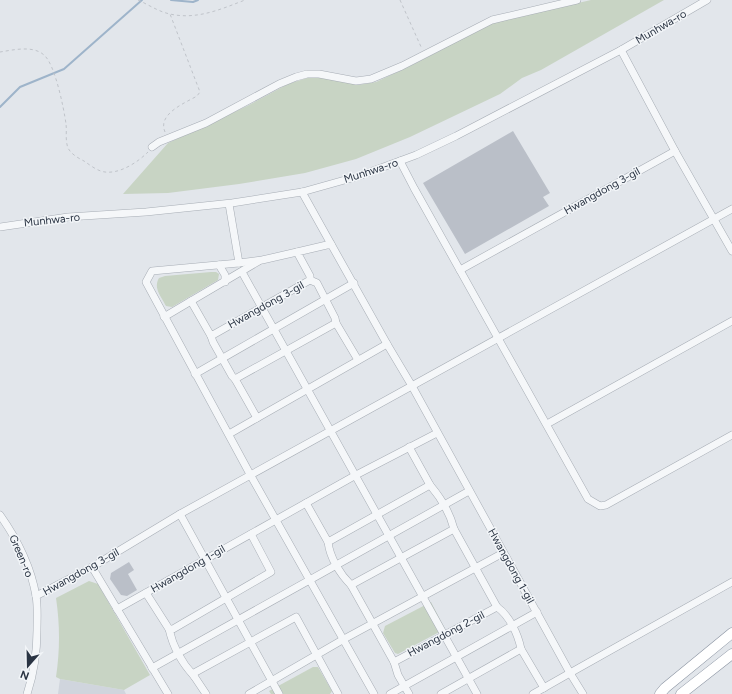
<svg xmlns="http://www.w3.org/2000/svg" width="732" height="694" viewBox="0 0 732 694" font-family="Figtree,sans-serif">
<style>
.built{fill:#d0d5dd}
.green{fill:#c8d4c4}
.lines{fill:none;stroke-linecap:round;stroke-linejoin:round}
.stream{stroke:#9eb4ca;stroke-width:2}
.building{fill:#babfc8}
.minor-casing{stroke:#a7adb5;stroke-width:8}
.highway-casing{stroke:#8a93a1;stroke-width:11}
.path{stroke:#c0c4ca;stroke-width:1;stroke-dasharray:3 3;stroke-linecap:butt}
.minor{stroke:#f5f7f9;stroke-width:7}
.highway{stroke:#fff;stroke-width:10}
.labels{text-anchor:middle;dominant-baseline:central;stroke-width:3;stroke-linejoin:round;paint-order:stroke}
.street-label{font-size:11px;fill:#2a3443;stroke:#f2f5f8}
</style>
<rect width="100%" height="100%" fill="#e2e6eb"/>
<path class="built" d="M60,679L124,690L126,694H58Z"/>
<g class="green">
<path d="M591,0H664L541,70L522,78L500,94L410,137L356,159L305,173L239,184L168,193L123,194L168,143L247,106L288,84L307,78H328L358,85L376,82L414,64L492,23Z"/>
<path d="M211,272H216L219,274L218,280L172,307L166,306C161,296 153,288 159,278L165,276Z"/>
<path d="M89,581L98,584L150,675L124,690L60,679L56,677C60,650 60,625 56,598Z"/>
<path d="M431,602L445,629L398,654L395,653L383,633L385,626Z"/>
<path d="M313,667H318L332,691L330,694H271L269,691Z"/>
</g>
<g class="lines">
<g class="stream">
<path d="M171,0L193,2L198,0"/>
<path d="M0,107L20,87L64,69L142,0"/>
</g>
</g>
<g class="building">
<path d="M513,131L550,193L543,197L549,206L465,254L423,183Z"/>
<path d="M129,562L134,570L128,574L137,590L127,596L121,595L110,579L111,573Z"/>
</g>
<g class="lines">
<defs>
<g id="minor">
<path d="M621,50L675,151L732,251"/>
<path d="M152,147L159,142L206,123L279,84L296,77L307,74H319L356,81L371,79L402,66L492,20L577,0"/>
<path d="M400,161L414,188L588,499L600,506L606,505L732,435"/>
<path d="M302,192L331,244"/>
<path d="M229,204L239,263"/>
<path d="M0,227L68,217L146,212L232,203L302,192L359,176L416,155L456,136L621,50L707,0"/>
<path d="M297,252L262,260L239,263L152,271L146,282L251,476L374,694"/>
<path d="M259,261L191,301L211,336L310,280V276L297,252L331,244L387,344"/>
<path d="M219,265L225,275V282"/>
<path d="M460,270L675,151"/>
<path d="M242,272L477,694"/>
<path d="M310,280L317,283L335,318L336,323L358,360"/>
<path d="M164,317L191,301"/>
<path d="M336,323L235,379L257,418L387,344L412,386L570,673L533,694"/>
<path d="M211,336L213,342L232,376L235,379"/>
<path d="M195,374L354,283"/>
<path d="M547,424L732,321"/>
<path d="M229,434L257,418"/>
<path d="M430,485C441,498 450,513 454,529"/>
<path d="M306,503L328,542L430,485L409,447"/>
<path d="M180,514L279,694"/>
<path d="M0,515C17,539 31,567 36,596C38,607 37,619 37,630C37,652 34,673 27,694"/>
<path d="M454,529L497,607L394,662L351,585Z"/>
<path d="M328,542C330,558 340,574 351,585"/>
<path d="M92,567L168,694"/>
<path d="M146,593L169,629H173L271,572L251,534"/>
<path d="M36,596L92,567L180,514L732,209"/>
<path d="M497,607C509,615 518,634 521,649"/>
<path d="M117,609L356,475L437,433"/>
<path d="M169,629C173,647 181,662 194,676"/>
<path d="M394,662L398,675L409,694"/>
<path d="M152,668L469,491"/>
<path d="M206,694L194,676V673L296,617L338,694"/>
<path d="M249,694L344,639L503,553"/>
<path d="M390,694L537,612"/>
<path d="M441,694L521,649L544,688"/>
<path d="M583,694L570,673L732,582"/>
</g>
<g id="highway">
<path d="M660,694L665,688L732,633"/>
<path d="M681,694L732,654"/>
</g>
</defs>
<use href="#minor" class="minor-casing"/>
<use href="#highway" class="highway-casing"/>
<g class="path">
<path d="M138,0C147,4 156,10 166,13C194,21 219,10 245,0"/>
<path d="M400,0L422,49"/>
<path d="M0,52C13,50 33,45 44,55C55,64 64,109 66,124C67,131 65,140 68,148C71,154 78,158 84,161C90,165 97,171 105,172C120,174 138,162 148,152"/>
<path d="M165,132C157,114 185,103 197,96L200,92L170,14"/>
</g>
<use href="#minor" class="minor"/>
<use href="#highway" class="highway"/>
</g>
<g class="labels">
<g class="street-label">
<text transform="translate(661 27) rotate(-30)">Munhwa-ro</text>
<text transform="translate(371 171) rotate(-18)">Munhwa-ro</text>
<text transform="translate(602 191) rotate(-29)">Hwangdong 3-gil</text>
<text transform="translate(52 220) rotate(-6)">Munhwa-ro</text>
<text transform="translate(266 305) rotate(-29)">Hwangdong 3-gil</text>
<text transform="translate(21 556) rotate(67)">Green-ro</text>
<text transform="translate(511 566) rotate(61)">Hwangdong 1-gil</text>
<text transform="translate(188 569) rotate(-30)">Hwangdong 1-gil</text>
<text transform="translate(81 572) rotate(-29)">Hwangdong 3-gil</text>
<text transform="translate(446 634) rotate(-28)">Hwangdong 2-gil</text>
</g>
</g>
<g transform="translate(28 666) rotate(200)" stroke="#f2f5f8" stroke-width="3" paint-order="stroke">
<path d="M0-3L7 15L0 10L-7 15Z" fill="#2a3443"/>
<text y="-6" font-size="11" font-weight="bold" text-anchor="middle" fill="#2a3443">N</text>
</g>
</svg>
